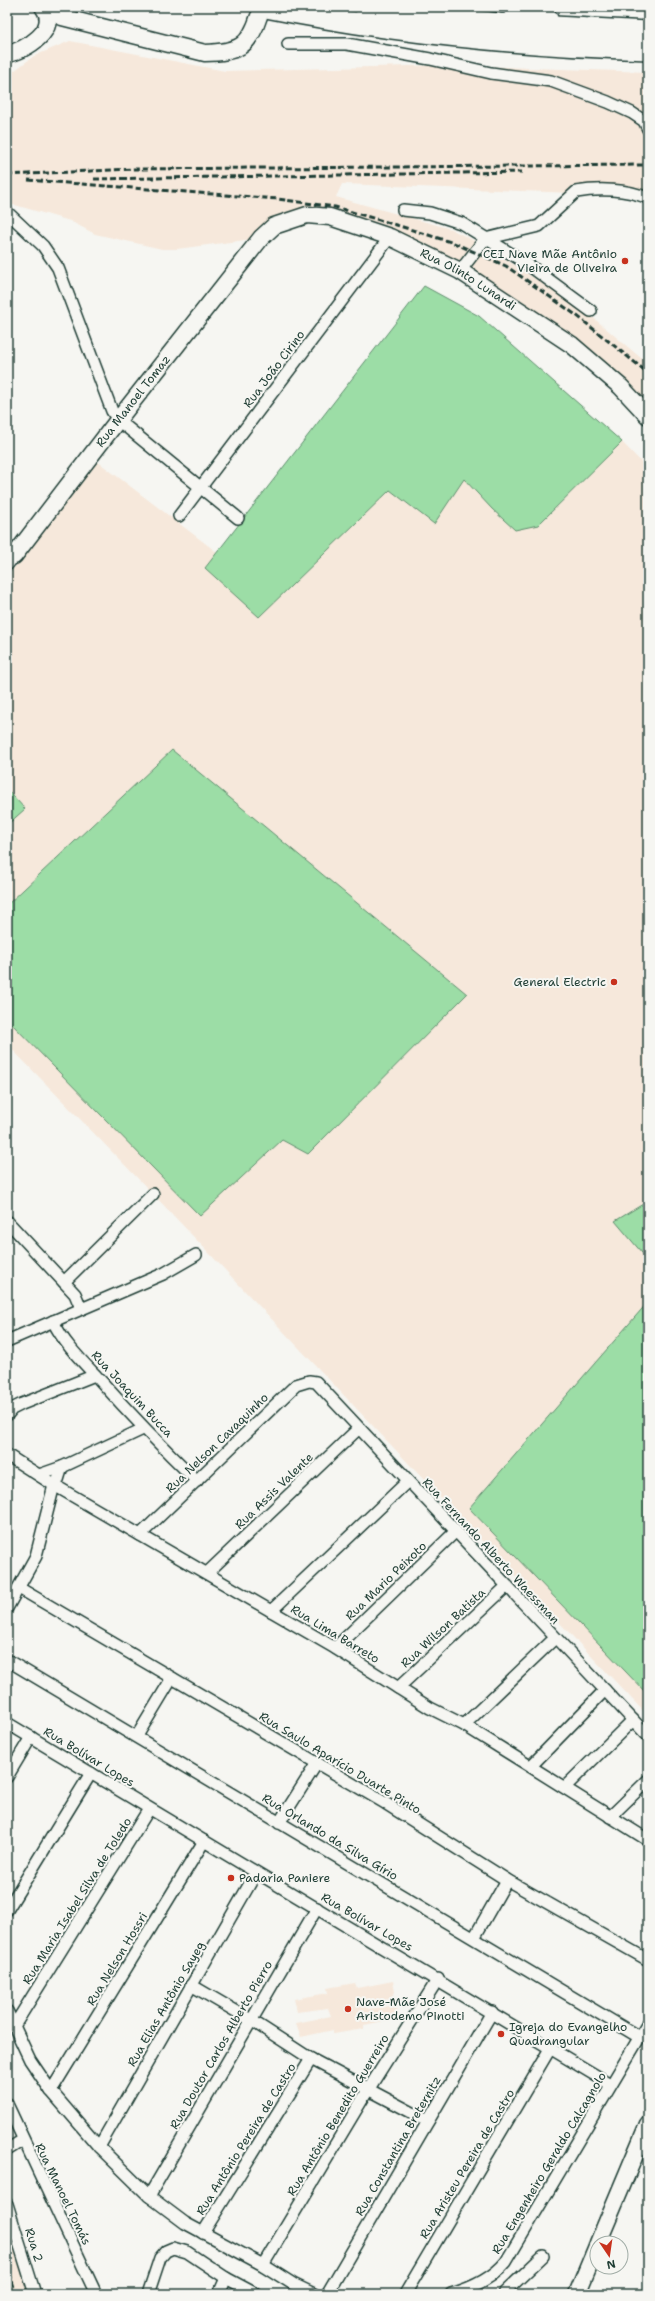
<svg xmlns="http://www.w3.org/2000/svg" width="655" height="2301" viewBox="0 0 655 2301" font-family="'Shantell Sans',sans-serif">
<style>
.built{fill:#f6e8db}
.green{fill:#9cdda6;stroke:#5e8d6d}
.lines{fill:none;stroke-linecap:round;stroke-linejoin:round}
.street-casing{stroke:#1f3d34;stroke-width:14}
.secondary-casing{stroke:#1f3d34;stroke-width:19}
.highway-casing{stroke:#1f3d34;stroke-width:24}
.street{stroke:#f6f6f2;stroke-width:11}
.secondary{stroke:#f6f6f2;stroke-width:16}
.highway{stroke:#f6f6f2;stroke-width:21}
.rail{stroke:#1f3d34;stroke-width:3;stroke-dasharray:6 3;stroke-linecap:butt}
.poi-dot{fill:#c8321e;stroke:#f6f6f2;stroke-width:1.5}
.labels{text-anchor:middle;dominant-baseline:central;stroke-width:4;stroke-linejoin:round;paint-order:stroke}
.poi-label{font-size:12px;fill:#1f3d34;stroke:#f6f6f2;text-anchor:start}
.street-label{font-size:12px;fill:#1f3d34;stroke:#f6f6f2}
</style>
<rect width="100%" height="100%" fill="#f6f6f2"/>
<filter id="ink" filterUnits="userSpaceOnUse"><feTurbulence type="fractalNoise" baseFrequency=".025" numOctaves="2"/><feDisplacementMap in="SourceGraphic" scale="8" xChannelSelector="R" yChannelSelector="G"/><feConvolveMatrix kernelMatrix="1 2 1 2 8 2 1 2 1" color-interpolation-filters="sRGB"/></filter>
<g filter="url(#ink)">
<g class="built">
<path d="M70,41L225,71L447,65L648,72V196L342,184L336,197L451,229L490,249L590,315L648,364V416L621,387L460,271L307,215L261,238L177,249H162L95,234L70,221L15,205L7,207V76L34,56Z"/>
<path d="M424,286L479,316L622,442L648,469V1716L153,1194L7,1044V577L97,461L218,553Z"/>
<path d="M393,1981L395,1992L390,1999L365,2002L368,2009L396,2005L399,2018L364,2025V2029L333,2034V2030L301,2037L296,2023L331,2016L328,2008L297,2012L294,1999L328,1993L327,1988L355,1983L357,1988Z"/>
<path d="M7,2218L31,2294H7Z"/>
</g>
<g class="green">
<path d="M455,7H507L508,13Z"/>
<path d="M424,286L479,316L622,442L538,525L515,530L492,509L464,479L434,524L390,490L259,617L205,568Z"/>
<path d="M172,750L467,994L308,1154L282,1140L200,1216L7,1019V905Z"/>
<path d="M7,789L25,809L7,825Z"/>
<path d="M648,1201V1260L615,1221Z"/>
<path d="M648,1302V1695L469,1508Z"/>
</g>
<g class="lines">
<defs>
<g id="street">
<path d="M288,44H347L430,59L491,73L551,81L608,102L632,113L644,121L648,129"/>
<path d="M403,210L430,213L461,223L526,263L591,311"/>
<path d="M7,212L43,246L58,268L112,411L118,420L238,518"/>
<path d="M460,271L485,239L539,226L576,192C599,188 626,189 648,198"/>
<path d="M179,516L390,237"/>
<path d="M7,565L14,556"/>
<path d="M7,1221L75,1294L81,1308"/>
<path d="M64,1282L153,1194"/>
<path d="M53,1321C64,1344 82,1361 99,1379C130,1414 163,1448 197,1481"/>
<path d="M7,1341L163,1274L196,1255"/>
<path d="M7,1415L12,1409L22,1404L95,1375"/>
<path d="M7,1455L54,1485L335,1648L430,1708L464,1725L648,1840"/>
<path d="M39,1475L62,1467L143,1429"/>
<path d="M140,1535L296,1385L309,1381L316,1382L648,1736"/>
<path d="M207,1573L358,1429"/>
<path d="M19,1588L385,1803L507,1880L648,1960"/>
<path d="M7,1608L36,1556L54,1485L58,1480L62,1467"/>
<path d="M271,1611L408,1481"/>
<path d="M335,1648L455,1532"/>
<path d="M7,1660L639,2037"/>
<path d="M398,1688L507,1586"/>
<path d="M7,1723L610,2084"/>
<path d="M464,1725L555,1638"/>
<path d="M137,1736L172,1678"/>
<path d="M531,1766L605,1690"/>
<path d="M7,1777L31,1737"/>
<path d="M565,1787L633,1720"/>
<path d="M610,1817L648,1780"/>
<path d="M279,1823L317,1763"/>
<path d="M7,1910L91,1773"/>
<path d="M474,1938L507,1880"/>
<path d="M191,1985L251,2020L311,2059L428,2121"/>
<path d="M7,2011L30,2060L51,2091L99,2147L149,2196L185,2223L263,2265L293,2284L314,2294"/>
<path d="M14,2026L149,1809"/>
<path d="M51,2091L204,1841"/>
<path d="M7,2104L96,2294"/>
<path d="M99,2147L256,1873"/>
<path d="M7,2150L23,2140"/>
<path d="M149,2196L317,1908"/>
<path d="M7,2204L35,2294"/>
<path d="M203,2233L311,2059"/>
<path d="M263,2265L368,2090L438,1979"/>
<path d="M148,2294L160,2258L166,2251L173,2248L187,2252L226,2278L256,2294"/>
<path d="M219,2294L226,2278"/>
<path d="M327,2294L492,2012"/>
<path d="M405,2294L551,2047"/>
<path d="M451,2294C472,2288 492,2279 506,2262L648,2023"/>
<path d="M503,2294L543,2256"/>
</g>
<g id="secondary">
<path d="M45,9L62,17L205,53C237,52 249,48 259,16"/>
<path d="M7,54C25,51 61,29 43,7"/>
<path id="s1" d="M7,551L14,556L118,420L261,238L274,226L307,215L330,217L390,237L460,271L572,345L621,387L648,416"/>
<path d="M598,2243L648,2124"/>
<path d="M577,2294L597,2246"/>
</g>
<g id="highway">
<path d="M266,7C391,32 520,45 648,49"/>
<path d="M365,7L499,24L648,32"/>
<path d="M513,7L547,19"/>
</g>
</defs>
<use href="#street" class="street-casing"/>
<use href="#secondary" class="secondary-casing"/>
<use href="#highway" class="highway-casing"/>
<use href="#street" class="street"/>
<use href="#secondary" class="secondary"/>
<use href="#highway" class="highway"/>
<g class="rail">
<path d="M7,175L133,169L648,165"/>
<path d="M94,179L522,172"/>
<path d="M28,180L278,199L335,207L393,224L454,243L506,266L576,315L648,373"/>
<path d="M7,2264L16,2294"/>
</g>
</g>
</g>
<g class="poi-dot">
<circle cx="625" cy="261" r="4"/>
<circle cx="614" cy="982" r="4"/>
<circle cx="231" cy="1878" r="4"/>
<circle cx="348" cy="2009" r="4"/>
<circle cx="501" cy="2034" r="4"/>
</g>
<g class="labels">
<g class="poi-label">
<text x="617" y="254" text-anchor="end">CEI Nave Mãe Antônio<tspan x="617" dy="14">Vieira de Oliveira</tspan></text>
<text x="606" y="982" text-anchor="end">General Electric</text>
<text x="239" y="1878">Padaria Paniere</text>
<text x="356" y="2002">Nave-Mãe José<tspan x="356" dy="14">Aristodemo Pinotti</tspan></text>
<text x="509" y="2027">Igreja do Evangelho<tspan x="509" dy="14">Quadrangular</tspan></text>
</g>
<g class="street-label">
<text stroke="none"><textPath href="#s1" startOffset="639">Rua Olinto Lunardi</textPath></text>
<text transform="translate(274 369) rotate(-53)">Rua João Cirino</text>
<text stroke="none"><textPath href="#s1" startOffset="204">Rua Manoel Tomaz</textPath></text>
<text transform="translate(132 1394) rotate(47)">Rua Joaquim Bucca</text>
<text transform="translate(217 1443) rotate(-44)">Rua Nelson Cavaquinho</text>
<text transform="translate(274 1491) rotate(-44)">Rua Assis Valente</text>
<text transform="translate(491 1551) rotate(47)">Rua Fernando Alberto Waessman</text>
<text transform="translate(386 1581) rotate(-44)">Rua Mario Peixoto</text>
<text transform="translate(443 1628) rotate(-43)">Rua Wilson Batista</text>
<text transform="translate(335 1634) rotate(31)">Rua Lima Barreto</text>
<text transform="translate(89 1757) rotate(31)">Rua Bolívar Lopes</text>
<text transform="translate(340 1763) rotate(31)">Rua Saulo Aparício Duarte Pinto</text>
<text transform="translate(330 1837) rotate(31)">Rua Orlando da Silva Gírio</text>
<text transform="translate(77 1901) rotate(-58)">Rua Maria Isabel Silva de Toledo</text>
<text transform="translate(367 1922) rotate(30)">Rua Bolívar Lopes</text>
<text transform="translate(117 1959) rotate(-59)">Rua Nelson Hossri</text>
<text transform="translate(166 2004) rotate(-60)">Rua Elias Antônio Sayeg</text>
<text transform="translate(221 2045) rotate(-60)">Rua Doutor Carlos Alberto Pierro</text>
<text transform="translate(338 2115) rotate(-59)">Rua Antônio Benedito Guerreiro</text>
<text transform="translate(246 2139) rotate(-58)">Rua Antônio Pereira de Castro</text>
<text transform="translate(398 2146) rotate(-60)">Rua Constantina Breternitz</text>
<text transform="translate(549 2163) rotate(-59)">Rua Engenheiro Geraldo Calcagnolo</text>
<text transform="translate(467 2164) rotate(-59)">Rua Aristeu Pereira de Castro</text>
<text transform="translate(63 2194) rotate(64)">Rua Manoel Tomás</text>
<text transform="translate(34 2245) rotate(73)">Rua 2</text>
</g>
</g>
<rect width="655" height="2301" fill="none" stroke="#f6f6f2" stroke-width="24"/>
<rect x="12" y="12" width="631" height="2277" fill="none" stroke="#1f3d34" stroke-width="1.5" filter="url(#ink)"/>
<g transform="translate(609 2255) rotate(167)"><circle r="19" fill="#f6f6f2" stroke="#a0aca6"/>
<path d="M0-3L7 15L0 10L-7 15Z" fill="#c8321e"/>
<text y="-6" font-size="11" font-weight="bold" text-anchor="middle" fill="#1f3d34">N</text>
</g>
</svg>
